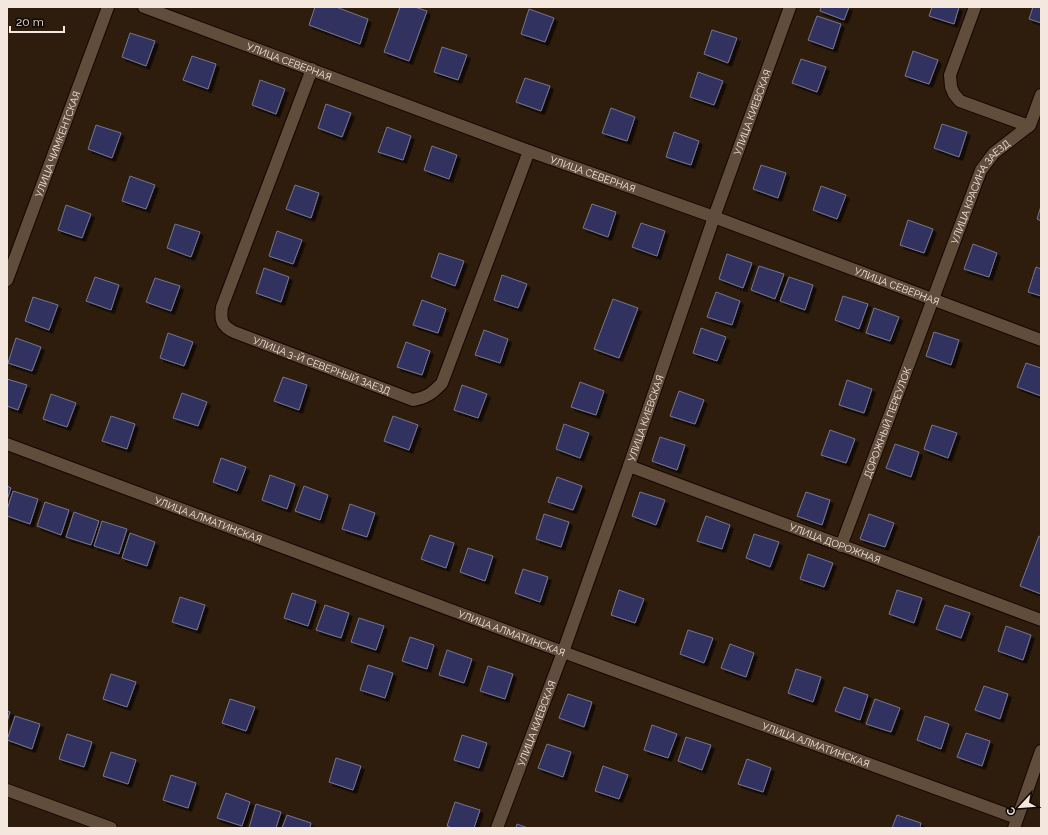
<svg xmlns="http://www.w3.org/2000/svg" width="1048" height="835" viewBox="0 0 1048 835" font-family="Raleway,sans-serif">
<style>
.building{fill:#333061;stroke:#75768e;filter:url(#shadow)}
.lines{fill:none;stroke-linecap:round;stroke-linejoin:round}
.minor-casing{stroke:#150600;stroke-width:14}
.minor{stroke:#614d3c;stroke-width:12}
.labels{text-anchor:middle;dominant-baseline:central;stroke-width:4;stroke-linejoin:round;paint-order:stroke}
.street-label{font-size:10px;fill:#f4e8de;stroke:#100904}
</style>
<defs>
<filter id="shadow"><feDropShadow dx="3.5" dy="3.5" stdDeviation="0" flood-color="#0009"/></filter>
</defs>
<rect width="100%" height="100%" fill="#2e1c0d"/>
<g class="building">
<path d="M315,7H336L368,19L360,44L309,25Z"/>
<path d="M400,7H415L427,11L409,61L384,52Z"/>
<path d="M821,7H849L844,20L820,11Z"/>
<path d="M932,7H959L954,24L929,16Z"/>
<path d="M1033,7H1041V23L1029,19Z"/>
<path d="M529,9L554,18L545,42L521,34Z"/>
<path d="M817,16L841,24L833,49L808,40Z"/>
<path d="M712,30L737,38L728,63L704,54Z"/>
<path d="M130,33L155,41L146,66L122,57Z"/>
<path d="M442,47L467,55L458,80L434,72Z"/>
<path d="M913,51L938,60L929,84L905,76Z"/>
<path d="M192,56L216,64L208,89L183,80Z"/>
<path d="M801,59L826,67L817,92L792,83Z"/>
<path d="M698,72L723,81L714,105L690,97Z"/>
<path d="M525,78L550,86L541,111L516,102Z"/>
<path d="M260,80L285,89L276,114L252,105Z"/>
<path d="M326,104L351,113L342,137L318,128Z"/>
<path d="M611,108L635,117L627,141L602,133Z"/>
<path d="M942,124L967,132L959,157L934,148Z"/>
<path d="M96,125L121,133L112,158L88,149Z"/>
<path d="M387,127L411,136L403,160L378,152Z"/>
<path d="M674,132L699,141L691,165L666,157Z"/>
<path d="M432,146L457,155L449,179L424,170Z"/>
<path d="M761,165L786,173L778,198L753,189Z"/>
<path d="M130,176L155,185L146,209L122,201Z"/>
<path d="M295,185L319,193L311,218L286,209Z"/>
<path d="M821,186L846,195L837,219L813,210Z"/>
<path d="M592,204L616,212L608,237L583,228Z"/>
<path d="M66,205L91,214L82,238L58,230Z"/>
<path d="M1041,206V221L1037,219Z"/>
<path d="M908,220L933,229L924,253L900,245Z"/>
<path d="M641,223L665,231L657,256L632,247Z"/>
<path d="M175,224L200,232L191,257L167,248Z"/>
<path d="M277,231L302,240L293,264L269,256Z"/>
<path d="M973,244L997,253L989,277L964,269Z"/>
<path d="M439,253L464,261L455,286L431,277Z"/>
<path d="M727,254L752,263L743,288L719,279Z"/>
<path d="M759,266L784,274L775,299L751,290Z"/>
<path d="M1036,267L1041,269V296L1028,292Z"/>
<path d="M264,268L289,277L281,302L256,293Z"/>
<path d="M502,275L527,284L518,308L494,300Z"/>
<path d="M95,277L119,285L111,310L86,301Z"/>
<path d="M789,277L813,285L805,310L780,301Z"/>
<path d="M155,278L180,286L171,311L146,302Z"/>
<path d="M716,292L740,301L732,325L707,317Z"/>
<path d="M843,296L868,304L859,329L835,320Z"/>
<path d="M33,297L58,305L49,330L25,321Z"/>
<path d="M613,299L638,308L619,358L594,349Z"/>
<path d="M422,300L446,309L438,333L413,325Z"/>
<path d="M874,308L899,317L890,341L866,333Z"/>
<path d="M701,328L726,337L717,361L693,353Z"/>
<path d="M484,330L508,339L500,363L475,355Z"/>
<path d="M934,332L959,340L951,365L926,356Z"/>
<path d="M168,333L193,342L184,366L160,358Z"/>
<path d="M16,338L41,347L32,371L8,363Z"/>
<path d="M406,342L430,351L422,375L397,367Z"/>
<path d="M1026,363L1041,368V396L1017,387Z"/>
<path d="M283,377L307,385L299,410L274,401Z"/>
<path d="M7,379L27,385L18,410L7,406Z"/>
<path d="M847,380L872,389L864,413L839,405Z"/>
<path d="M580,382L604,391L596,415L571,407Z"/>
<path d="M462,385L487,394L478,418L454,410Z"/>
<path d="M679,391L704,400L695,424L670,416Z"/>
<path d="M182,393L207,402L198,426L173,418Z"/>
<path d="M51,394L76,403L67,427L43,419Z"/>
<path d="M111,416L135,424L127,449L102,441Z"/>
<path d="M393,416L418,425L409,450L384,441Z"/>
<path d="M564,424L589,433L580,458L556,449Z"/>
<path d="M932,425L957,433L948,458L924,449Z"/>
<path d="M830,430L855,439L846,463L821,455Z"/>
<path d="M660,437L685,445L677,470L652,461Z"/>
<path d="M895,444L919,452L911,477L886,468Z"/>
<path d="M221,458L246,467L237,491L213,482Z"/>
<path d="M270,475L295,484L287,509L262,500Z"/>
<path d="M557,477L582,486L573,510L548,502Z"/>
<path d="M7,486L11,488L7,500Z"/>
<path d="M304,486L328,495L320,520L295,511Z"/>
<path d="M13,491L38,499L30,524L7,516V510Z"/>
<path d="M640,492L665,500L656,525L632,516Z"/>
<path d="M806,492L830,500L822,525L797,516Z"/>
<path d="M45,502L69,510L61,535L37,526Z"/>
<path d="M350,504L375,513L367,537L342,529Z"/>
<path d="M74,512L99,521L91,545L66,537Z"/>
<path d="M544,514L569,522L561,547L536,539Z"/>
<path d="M869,514L894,523L885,547L860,539Z"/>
<path d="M706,516L730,525L722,549L697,541Z"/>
<path d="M102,521L127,529L119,554L94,546Z"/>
<path d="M130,533L155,542L147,566L122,558Z"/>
<path d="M754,534L779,542L770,567L746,558Z"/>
<path d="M430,535L454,543L446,568L421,559Z"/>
<path d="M1039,536L1041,537V594L1020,586Z"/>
<path d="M468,548L493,556L485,581L460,572Z"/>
<path d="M808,554L833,563L824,587L800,579Z"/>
<path d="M523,569L548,577L540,602L515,593Z"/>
<path d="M619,590L644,599L635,623L611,615Z"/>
<path d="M897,590L922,598L914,623L889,614Z"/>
<path d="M292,593L316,601L308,626L284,618Z"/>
<path d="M180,597L205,605L197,630L172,622Z"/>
<path d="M325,605L349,613L341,638L316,630Z"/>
<path d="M945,605L970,613L961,638L936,629Z"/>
<path d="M359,618L384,626L376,650L351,642Z"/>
<path d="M1006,626L1031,635L1023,660L998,651Z"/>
<path d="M688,630L713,638L704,663L680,654Z"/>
<path d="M410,637L434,645L427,669L402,661Z"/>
<path d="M730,644L754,653L746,677L721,668Z"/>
<path d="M447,650L472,659L464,683L439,675Z"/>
<path d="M368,665L393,673L385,698L360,690Z"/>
<path d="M488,666L513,674L505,699L480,691Z"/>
<path d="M796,669L821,677L813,702L788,693Z"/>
<path d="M111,674L136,682L127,707L103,699Z"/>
<path d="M984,686L1008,694L1000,719L975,710Z"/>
<path d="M844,687L868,695L860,720L835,711Z"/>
<path d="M568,694L592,702L584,727L559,718Z"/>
<path d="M230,699L255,707L246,731L222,723Z"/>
<path d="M875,699L900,708L891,732L866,724Z"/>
<path d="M7,711L10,712L7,722Z"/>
<path d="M15,716L40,724L32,749L7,740Z"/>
<path d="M925,716L949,724L941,749L917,740Z"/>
<path d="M652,725L677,734L668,758L644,750Z"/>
<path d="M966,733L990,741L982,766L957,757Z"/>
<path d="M67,734L92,742L84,767L59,759Z"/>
<path d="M462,735L487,743L479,768L454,760Z"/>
<path d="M686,737L711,745L702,770L678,761Z"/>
<path d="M547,744L571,752L563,777L538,768Z"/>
<path d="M111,752L136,760L128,784L103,776Z"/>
<path d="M336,758L361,766L353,790L329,782Z"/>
<path d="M747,759L771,768L763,792L738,784Z"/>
<path d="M603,766L628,775L619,799L595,791Z"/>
<path d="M171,775L196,783L188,808L163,800Z"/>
<path d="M226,793L250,802L242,826L217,818Z"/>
<path d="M455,802L480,810L474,828H452L447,826Z"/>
<path d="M256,804L281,812L276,828H249Z"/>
<path d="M287,815L311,823L310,828H282Z"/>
<path d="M897,815L921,823L920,828H892Z"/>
<path d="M517,824L528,828H516Z"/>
</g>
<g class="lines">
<defs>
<g id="minor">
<path id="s1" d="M144,7L529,151L714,217L1041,340"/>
<path d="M975,7L950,75L951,87L954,94L960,101L1029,126"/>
<path id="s2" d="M312,69L222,307C220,321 222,326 234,332L413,400C426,398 433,393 442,383L529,151"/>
<path id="s3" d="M7,280L108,7"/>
<path id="s4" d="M7,444L563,652L1017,818"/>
<path id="s5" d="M629,466L1041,620"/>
<path id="s6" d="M841,546L981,170L994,153L1030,125L1041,95"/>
<path d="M7,790L111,828"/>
<path id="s7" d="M497,828L563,652L629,466L714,217L790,7"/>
<path d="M1014,828L1041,751"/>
</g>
</defs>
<use href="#minor" class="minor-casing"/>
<use href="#minor" class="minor"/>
</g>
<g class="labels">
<g class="street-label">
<text stroke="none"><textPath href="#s1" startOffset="155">УЛИЦА СЕВЕРНАЯ</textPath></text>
<text stroke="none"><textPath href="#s7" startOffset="760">УЛИЦА КИЕВСКАЯ</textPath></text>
<text stroke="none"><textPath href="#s3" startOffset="145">УЛИЦА ЧИМКЕНТСКАЯ</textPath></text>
<text stroke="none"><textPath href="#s1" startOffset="479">УЛИЦА СЕВЕРНАЯ</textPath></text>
<text stroke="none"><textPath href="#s6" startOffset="382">УЛИЦА КРАСИНА ЗАЕЗД</textPath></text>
<text stroke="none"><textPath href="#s1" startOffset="803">УЛИЦА СЕВЕРНАЯ</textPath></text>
<text stroke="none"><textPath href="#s2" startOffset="379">УЛИЦА 3-Й СЕВЕРНЫЙ ЗАЕЗД</textPath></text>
<text stroke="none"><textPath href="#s7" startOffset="436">УЛИЦА КИЕВСКАЯ</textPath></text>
<text stroke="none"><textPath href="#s6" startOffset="132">ДОРОЖНЫЙ ПЕРЕУЛОК</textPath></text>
<text stroke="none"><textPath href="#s4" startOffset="215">УЛИЦА АЛМАТИНСКАЯ</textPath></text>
<text stroke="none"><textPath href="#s5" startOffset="220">УЛИЦА ДОРОЖНАЯ</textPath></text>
<text stroke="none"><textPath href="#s4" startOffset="539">УЛИЦА АЛМАТИНСКАЯ</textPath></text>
<text stroke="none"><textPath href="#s7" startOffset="112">УЛИЦА КИЕВСКАЯ</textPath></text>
<text stroke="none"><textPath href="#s4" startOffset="863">УЛИЦА АЛМАТИНСКАЯ</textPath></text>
</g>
</g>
<rect width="1048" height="835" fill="none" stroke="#f4e8de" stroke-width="16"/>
<g transform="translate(1020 807) rotate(244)" stroke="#100904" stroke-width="3" paint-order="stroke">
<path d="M0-3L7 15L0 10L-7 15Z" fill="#f4e8de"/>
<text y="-6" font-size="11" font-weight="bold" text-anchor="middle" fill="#f4e8de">С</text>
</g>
<path d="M10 26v6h54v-6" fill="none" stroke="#f4e8de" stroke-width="2"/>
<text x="16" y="26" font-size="12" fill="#f4e8de" stroke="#100904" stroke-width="3" paint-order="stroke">20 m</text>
</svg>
